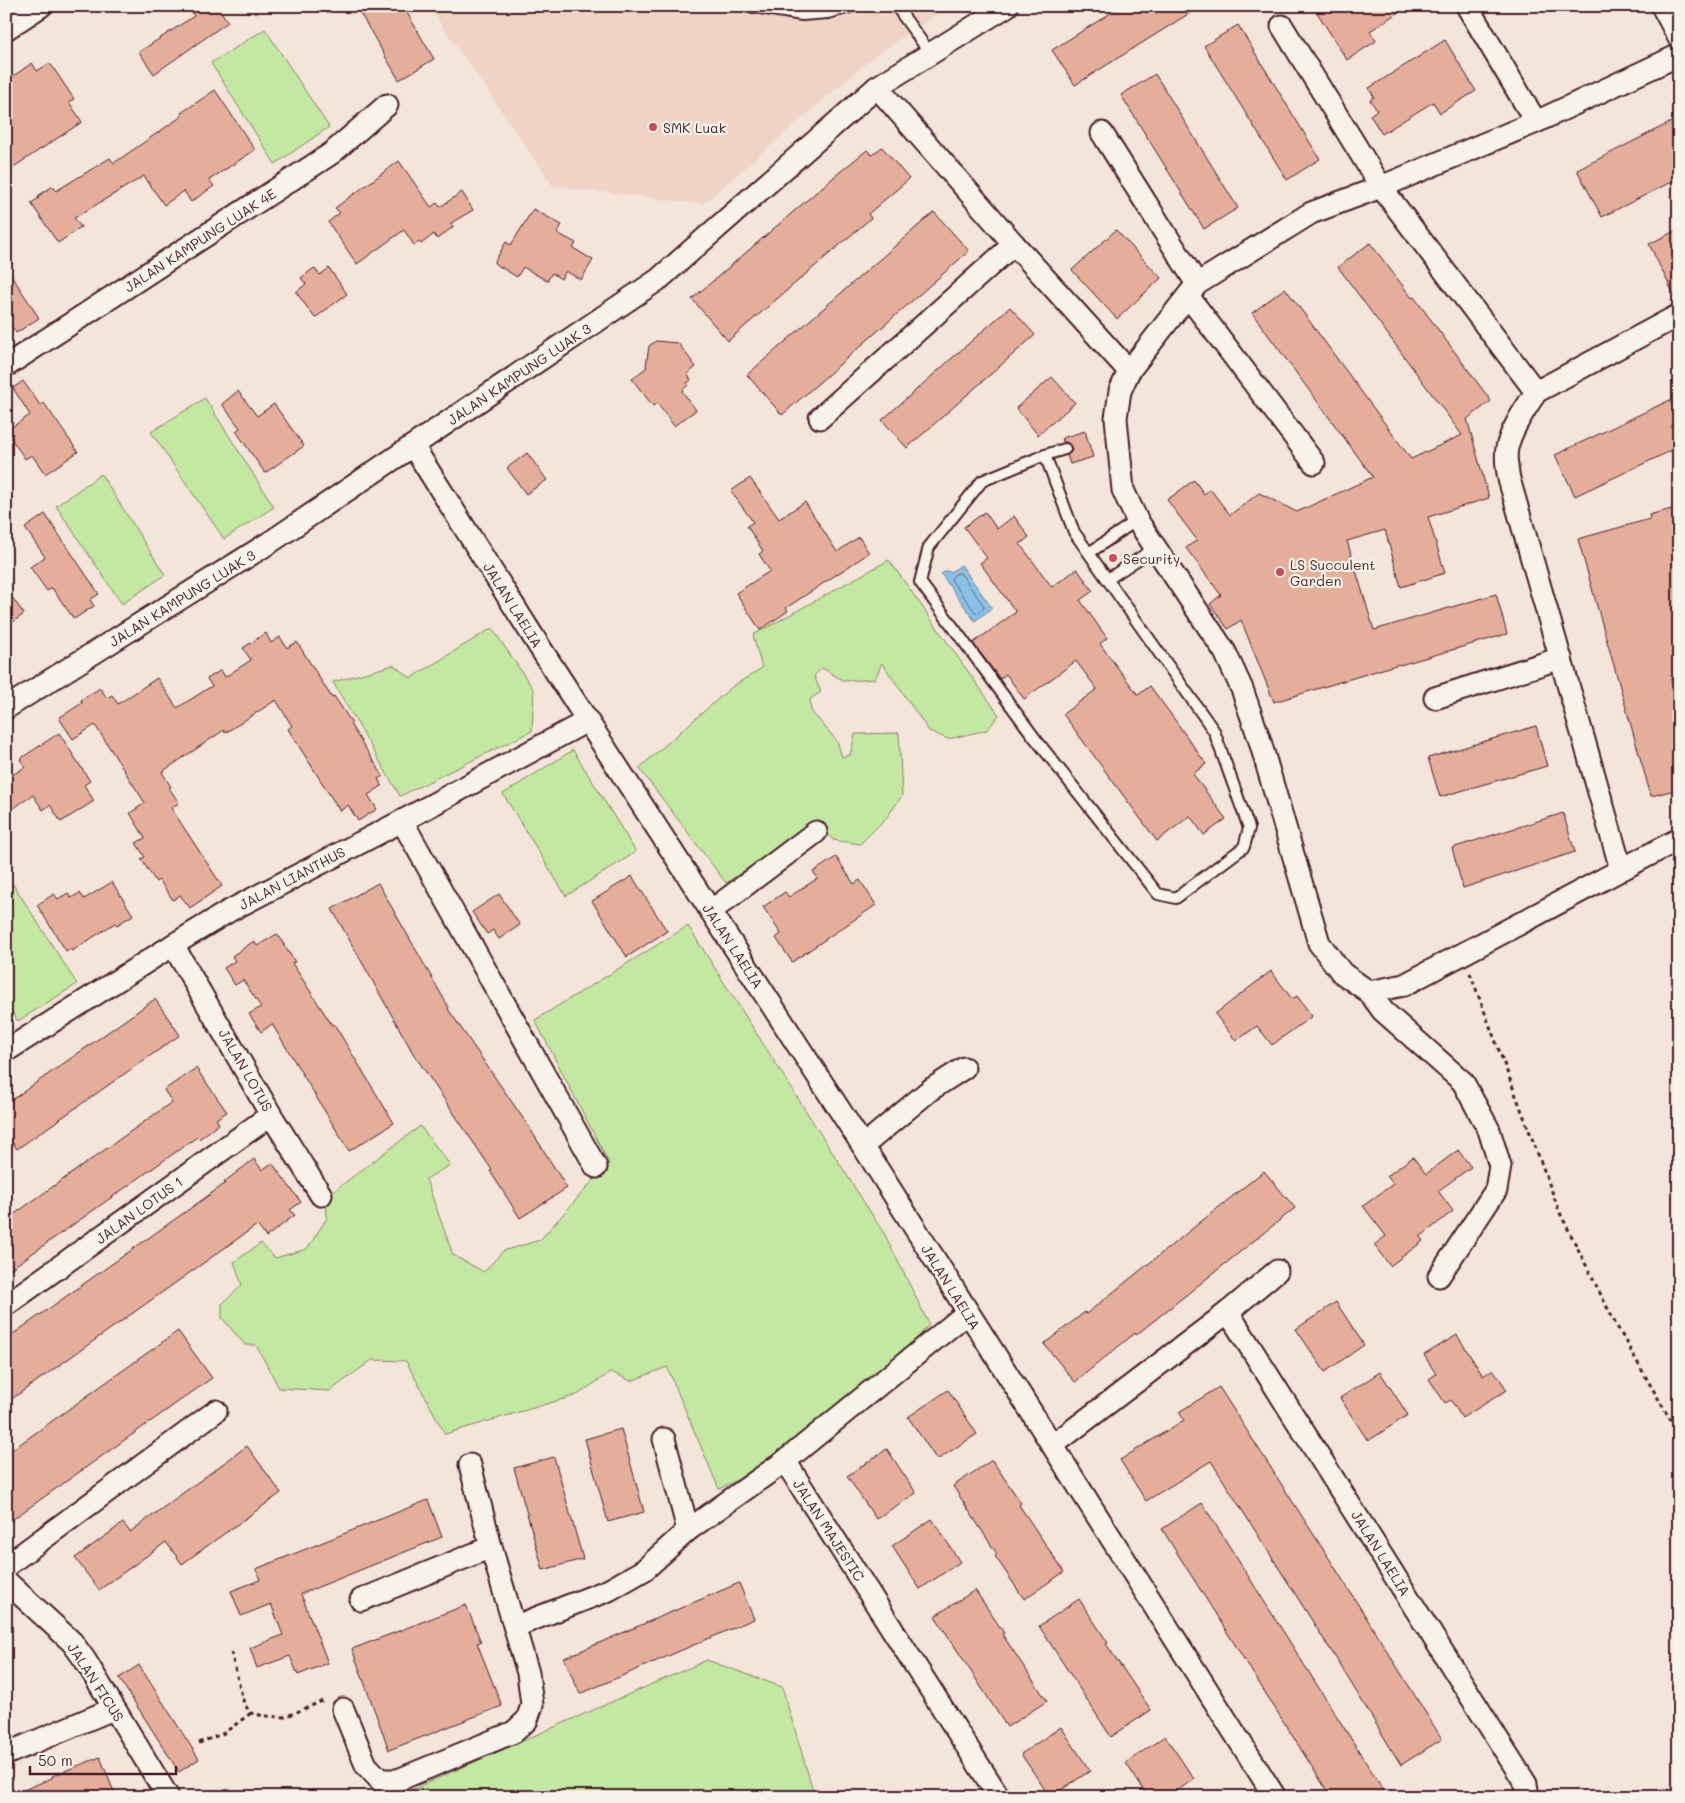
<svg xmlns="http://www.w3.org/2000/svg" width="1685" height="1803" viewBox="0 0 1685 1803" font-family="Mali,sans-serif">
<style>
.built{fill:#efd4c6}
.green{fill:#c3e8a2;stroke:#868466}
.water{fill:#88c3e7;stroke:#6f819c}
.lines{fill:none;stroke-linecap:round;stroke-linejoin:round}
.shore{stroke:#636176;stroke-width:1}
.building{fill:#e5ae9b;stroke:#4a1f2b}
.lane-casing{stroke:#4a1f2b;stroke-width:14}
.street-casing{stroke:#4a1f2b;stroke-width:25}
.path{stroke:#4a1f2b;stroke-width:3;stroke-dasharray:4 4;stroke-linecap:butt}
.lane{stroke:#f7f3e8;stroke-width:10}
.street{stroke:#f7f3e8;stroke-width:21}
.poi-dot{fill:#d1495b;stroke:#f7f3e8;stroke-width:2}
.labels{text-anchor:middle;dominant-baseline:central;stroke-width:4.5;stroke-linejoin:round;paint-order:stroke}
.poi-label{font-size:14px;fill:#4a1f2b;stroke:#f7f3e8;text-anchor:start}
.street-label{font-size:14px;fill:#4a1f2b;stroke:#f7f3e8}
</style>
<rect width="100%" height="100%" fill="#f3e5d9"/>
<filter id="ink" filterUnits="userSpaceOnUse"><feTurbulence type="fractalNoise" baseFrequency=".02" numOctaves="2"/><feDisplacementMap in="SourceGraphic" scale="10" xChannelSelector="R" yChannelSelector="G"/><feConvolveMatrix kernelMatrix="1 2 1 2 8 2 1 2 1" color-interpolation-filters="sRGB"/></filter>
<g filter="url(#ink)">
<path class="built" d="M428,6H949L873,57L703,204L553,186L472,68Z"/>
<g class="green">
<path d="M265,29L329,127L275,164L211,63Z"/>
<path d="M205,398L274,507L224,539L151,432Z"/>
<path d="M101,474L165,575L122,604L56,506Z"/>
<path d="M889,560L999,715L987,730L948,739L929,731L882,663L875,679L844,681L822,668L814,676L821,692L810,699L811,711L837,741L842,757L850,755L855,734L899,733L902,796L887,817L860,844L833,840L816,822L726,883L639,768L733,686L762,668L753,635Z"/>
<path d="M492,628L534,690L532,731L400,796L333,682L393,665L411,678Z"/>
<path d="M573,750L636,852L566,896L503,794Z"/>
<path d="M13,884L77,984L18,1021L6,1003V888Z"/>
<path d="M688,926L885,1235L929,1324L911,1347L757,1470L719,1489L667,1367L631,1381L611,1372L577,1395L445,1434L406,1361L372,1360L330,1391L279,1388L256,1345H245L222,1318V1304L242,1285L234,1262L261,1243L275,1258L307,1249L327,1218L326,1197L420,1126L450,1165L426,1179L453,1255L484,1272L503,1251L540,1240L609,1163L535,1020Z"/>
<path d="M707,1660L782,1687L815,1797H395Z"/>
</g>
<path class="water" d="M961,565L992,608L975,621L941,574L946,571L951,572Z"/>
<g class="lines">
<path class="shore" d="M958,573L961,574L984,606V608L978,613L975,612L951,580L952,577Z"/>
</g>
<g class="building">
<path d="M187,6H217L228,22L154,74L139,52L194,16Z"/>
<path d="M356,6H403L434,59L399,80Z"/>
<path d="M1122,6H1201L1075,85L1052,50Z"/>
<path d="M1313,6H1408L1370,31L1376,41L1347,60Z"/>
<path d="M1238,25L1320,159L1287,180L1204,46Z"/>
<path d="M1445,40L1476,91L1440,113L1433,102L1382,134L1370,115L1377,110L1370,100L1374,97L1369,88Z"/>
<path d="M32,63L37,71L50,63L74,99L69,102L82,122L6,172V81Z"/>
<path d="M1155,74L1238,208L1204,229L1121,95Z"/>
<path d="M215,90L255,150L209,180L214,186L191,202L184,191L164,205L144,176L74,218L81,227L58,243L31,203L39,198L38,196L53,186L56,191L110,158L114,163L182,116L181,113Z"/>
<path d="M1679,118V178L1602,217L1577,170Z"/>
<path d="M882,147L909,179L868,214L871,218L728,341L692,299L835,176L867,150L872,155Z"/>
<path d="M399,161L431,207L437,203L440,207L462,192L473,210L451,223L453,227L437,239L434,234L421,244L419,241L414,245L404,230L357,264L328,222L340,213L335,208Z"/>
<path d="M533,209L562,225L557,233L576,243L573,248L593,260L581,280L566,271L561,279L552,273L547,281L523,267L517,277L494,263L506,242L511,245Z"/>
<path d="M934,212L969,251L782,415L747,375Z"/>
<path d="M1679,229V303H1678L1649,244Z"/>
<path d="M1116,230L1161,278L1117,319L1072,270Z"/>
<path d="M1370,243L1412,298L1414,297L1491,401L1467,419L1489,498L1428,517L1445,573L1401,587L1385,530L1347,541L1374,630L1496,594L1507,634L1400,665L1399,664L1274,702L1241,620L1228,629L1210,604L1221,595L1186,548L1197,540L1167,500L1194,480L1204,494L1210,489L1230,515L1259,493L1297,512L1373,477L1252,313L1285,288L1411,459L1462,435L1338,267Z"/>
<path d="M6,267L39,318L16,333L6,317Z"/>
<path d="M314,268L320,275L329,268L347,294L315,318L296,292L306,284L301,278Z"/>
<path d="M1010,307L1035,335L907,448L882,420Z"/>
<path d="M656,341L678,343L696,367L687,374L691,380L687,383L688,385L682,391L696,410L674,426L657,403L653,406L632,379L647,367L646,366L649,346Z"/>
<path d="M1052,377L1075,403L1038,435L1016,408Z"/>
<path d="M23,381L40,405L44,403L78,452L45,474L32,455L25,459L6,431L30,415L13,388Z"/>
<path d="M238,391L257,416L274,404L304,446L265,473L236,431L240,428L222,404Z"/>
<path d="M1670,400L1679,418V447L1575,496L1555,455Z"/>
<path d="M1085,431L1093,457L1070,464L1067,455L1072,451L1071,447L1067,442H1063L1062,438Z"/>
<path d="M527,453L547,480L526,494L507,468Z"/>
<path d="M750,478L779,519L805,502L837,552L859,537L869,553L786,608L788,611L760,630L736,593L770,571L759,554L763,551L747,526L753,522L731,491Z"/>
<path d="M1679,507V678L1671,679L1679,709V789L1651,796L1578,539L1650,519L1649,515Z"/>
<path d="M985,512L997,529L1014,516L1029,537L1020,544L1052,587L1077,569L1093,591L1080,600L1107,638L1100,644L1138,695L1150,686L1172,716L1206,764L1193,774L1226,819L1204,835L1190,816L1157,841L1063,714L1097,689L1076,661L1024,699L1006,674L1000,679L973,643L1016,612L980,563L987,558L964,527Z"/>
<path d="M45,514L99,594L90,600L94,606L74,619L52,588L47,591L30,567L45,557L25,528Z"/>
<path d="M6,589L24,614L6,627Z"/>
<path d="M266,633L271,643L280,637L287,648L297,642L332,698L334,696L352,723L350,724L383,776L378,779L382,786L368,795L377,809L358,821L348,805L340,811L288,729L292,726L276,700L225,733L224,730L162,772L171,787L169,788L179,803L171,808L222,886L190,908L180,895L173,900L159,880L156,882L141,859L145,857L136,843L145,838L130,813L145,803L95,725L73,739L59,718L82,703L81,700L100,688L107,698L112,695L118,704L157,678L177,708L212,686L207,679L221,670L225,677L251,660L243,648Z"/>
<path d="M1536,726L1547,766L1440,797L1428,758Z"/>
<path d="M59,733L90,781L84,785L94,801L61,822L50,805L43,810L33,795L6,813V779L25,767L20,759Z"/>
<path d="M1563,813L1575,852L1463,888L1452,848Z"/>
<path d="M836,857L854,884L860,880L876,905L792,962L776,938L781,934L763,907L785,892L789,897L818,878L813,872Z"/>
<path d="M632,876L667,931L627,957L592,901Z"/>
<path d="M112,882L133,915L117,925L115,923L72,951L70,949L66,951L37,905L54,894L58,899L68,893L71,898L80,893L84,899Z"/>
<path d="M378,883L449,1008L448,1009L529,1127L567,1188L520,1218L490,1171L492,1170L413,1053L332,909Z"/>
<path d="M499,894L520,925L499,939L493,930L487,934L472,912Z"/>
<path d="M277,934L295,962L292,963L332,1025L334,1024L394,1123L349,1151L272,1024L261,1032L249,1014L261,1007L243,980L235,985L224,968L235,961L232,956L254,941L257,946Z"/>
<path d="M1271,971L1292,999L1297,996L1312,1016L1272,1045L1257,1026L1236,1041L1215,1014Z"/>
<path d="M155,999L180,1035L17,1149L6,1134V1104Z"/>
<path d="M196,1068L227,1112L216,1119L219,1124L199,1139L197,1137L6,1272V1220L172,1102L164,1090Z"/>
<path d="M1458,1150L1471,1167L1438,1191L1453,1211L1420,1237L1423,1241L1390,1266L1374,1245L1386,1236L1363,1206L1393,1184L1387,1176L1413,1157L1426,1174Z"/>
<path d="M254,1159L262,1170L272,1163L301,1202L290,1210L295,1215L266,1237L257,1225L6,1403V1339L226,1183L224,1182Z"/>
<path d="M1264,1171L1295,1208L1136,1335L1135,1333L1075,1382L1044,1344L1085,1312L1086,1314Z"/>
<path d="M1336,1302L1364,1345L1325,1372L1296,1329Z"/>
<path d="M178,1331L212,1378L6,1524V1454Z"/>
<path d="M1457,1335L1483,1376L1493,1369L1507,1390L1462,1418L1451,1400L1445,1403L1429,1379L1436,1374L1424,1355Z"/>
<path d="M1380,1372L1408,1415L1368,1441L1340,1398Z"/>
<path d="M1219,1387L1339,1574L1442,1739L1401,1765L1337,1660L1211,1461L1146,1501L1120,1460L1184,1420L1179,1412Z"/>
<path d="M948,1390L977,1434L937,1460L908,1417Z"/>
<path d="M621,1429L644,1512L608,1522L585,1439Z"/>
<path d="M247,1446L281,1493L182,1564L166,1542L99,1590L75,1558L123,1523L130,1532Z"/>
<path d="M887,1449L916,1493L876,1519L847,1476Z"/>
<path d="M554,1457L583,1559L543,1570L514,1468Z"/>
<path d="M992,1460L1021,1503L1019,1505L1064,1572L1024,1599L995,1556L997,1554L953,1486Z"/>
<path d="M428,1500L442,1537L301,1594L328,1663L298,1675L290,1656L257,1668L250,1648L283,1635L271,1604L241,1616L231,1591L260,1580L256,1569Z"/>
<path d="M1202,1503L1384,1791L1375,1797H1331L1162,1529Z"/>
<path d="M932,1519L960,1562L920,1589L892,1546Z"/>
<path d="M739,1583L754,1619L580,1694L564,1658Z"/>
<path d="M975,1590L1004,1633L1002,1634L1047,1701L1007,1727L935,1616Z"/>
<path d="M1079,1599L1108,1643L1106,1644L1151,1710L1111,1737L1039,1626Z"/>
<path d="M466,1605L481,1642L477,1643L502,1706L389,1750L352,1649Z"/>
<path d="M139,1665L199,1759L179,1772L119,1678Z"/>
<path d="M1061,1727L1090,1771L1050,1797L1021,1754Z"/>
<path d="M1165,1736L1194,1779L1168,1797H1148L1126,1763Z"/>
<path d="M100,1757L116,1797H7L52,1778V1776Z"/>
</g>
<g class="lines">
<defs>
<g id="lane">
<path d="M748,6L802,15L828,13L854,6"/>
<path d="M896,6L930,53"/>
<path d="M1045,455L1074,532L1214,731L1249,828L1244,847L1176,898L1158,894L1034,737L920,582L929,547L982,481L1045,455L1065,449"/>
<path d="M1089,553L1137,520"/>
<path d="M1108,579L1155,548"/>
</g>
<g id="street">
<path d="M1467,6L1536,122"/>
<path d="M1662,6L1679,38"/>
<path d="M1282,26L1381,187L1536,392C1526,408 1511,429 1507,448C1505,458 1507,469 1509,479L1621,869"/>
<path d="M6,29L41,6"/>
<path d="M1102,133L1197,284"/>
<path d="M1014,244L1129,371L1120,391L1116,418L1123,490L1137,520L1225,652L1242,689L1259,738L1319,943L1342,973L1369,992L1404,985L1679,839"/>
<path d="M1188,296L1314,463"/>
<path d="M6,366L332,153L387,105"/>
<path d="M1129,371L1197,284L1311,213L1381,187L1536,122L1679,55"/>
<path d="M1536,392L1679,315"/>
<path d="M820,418L1014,244L877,87"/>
<path d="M413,446L541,649L863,1146L1275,1797"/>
<path d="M1435,698L1561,658"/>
<path d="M6,708L272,541L659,279L877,87L1007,6"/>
<path d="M402,821L596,1167"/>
<path d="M711,911L816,832"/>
<path d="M173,945L271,1115L321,1195"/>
<path d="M1369,992L1383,1011L1463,1082L1489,1130L1500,1166L1496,1190L1439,1276"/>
<path d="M6,1051L173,945L229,911L402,821L587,721"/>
<path d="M863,1146L930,1090L964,1068"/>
<path d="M6,1305L271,1115"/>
<path d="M1228,1312L1526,1784L1528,1797"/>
<path d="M967,1313L785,1461L999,1797"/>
<path d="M664,1439L688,1530"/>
<path d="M1053,1445L1228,1312L1277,1271"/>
<path d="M6,1566L216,1411"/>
<path d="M6,1581L72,1642L85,1660L168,1797"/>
<path d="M361,1600L491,1547"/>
<path d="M516,1626L609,1590L644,1570L688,1530L785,1461"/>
<path d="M343,1709L366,1765L380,1780H398L514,1732L527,1720L532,1705L528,1673L491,1547L470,1465"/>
<path d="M6,1754L113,1709"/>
</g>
</defs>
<use href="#lane" class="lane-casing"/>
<use href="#street" class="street-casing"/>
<g class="path">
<path d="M1470,973L1560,1213L1615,1323L1679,1435"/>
<path d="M231,1652L244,1704L251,1713L264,1716L285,1717L325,1700"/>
<path d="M199,1743L224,1733L251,1713"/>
</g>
<use href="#lane" class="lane"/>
<use href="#street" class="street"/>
</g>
</g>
<g class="poi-dot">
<circle cx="653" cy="127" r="5"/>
<circle cx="1113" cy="558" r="5"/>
<circle cx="1280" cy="572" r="5"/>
</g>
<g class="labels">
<g class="poi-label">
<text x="663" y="127">SMK Luak</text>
<text x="1123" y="558">Security</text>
<text x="1290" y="564">LS Succulent<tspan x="1290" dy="16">Garden</tspan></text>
</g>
<g class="street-label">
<text transform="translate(200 240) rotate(-33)">JALAN KAMPUNG LUAK 4E</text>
<text transform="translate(519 374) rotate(-34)">JALAN KAMPUNG LUAK 3</text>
<text transform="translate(182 598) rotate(-32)">JALAN KAMPUNG LUAK 3</text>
<text transform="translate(513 605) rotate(58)">JALAN LAELIA</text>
<text transform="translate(292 878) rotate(-28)">JALAN LIANTHUS</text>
<text transform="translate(733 946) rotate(57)">JALAN LAELIA</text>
<text transform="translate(246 1070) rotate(60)">JALAN LOTUS</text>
<text transform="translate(139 1210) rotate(-36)">JALAN LOTUS 1</text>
<text transform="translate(951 1287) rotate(58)">JALAN LAELIA</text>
<text transform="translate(829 1530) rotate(57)">JALAN MAJESTIC</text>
<text transform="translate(1381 1553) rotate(58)">JALAN LAELIA</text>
<text transform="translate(96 1682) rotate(57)">JALAN FICUS</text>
</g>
</g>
<rect width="1685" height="1803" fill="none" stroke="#f7f3e8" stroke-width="25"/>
<rect x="12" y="12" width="1660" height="1778" fill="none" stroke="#4a1f2b" stroke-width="2" filter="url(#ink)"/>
<path d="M30 1766v8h146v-8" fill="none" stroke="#4a1f2b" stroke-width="2.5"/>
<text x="38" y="1766" font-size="15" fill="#4a1f2b" stroke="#f7f3e8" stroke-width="4" paint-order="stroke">50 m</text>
</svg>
